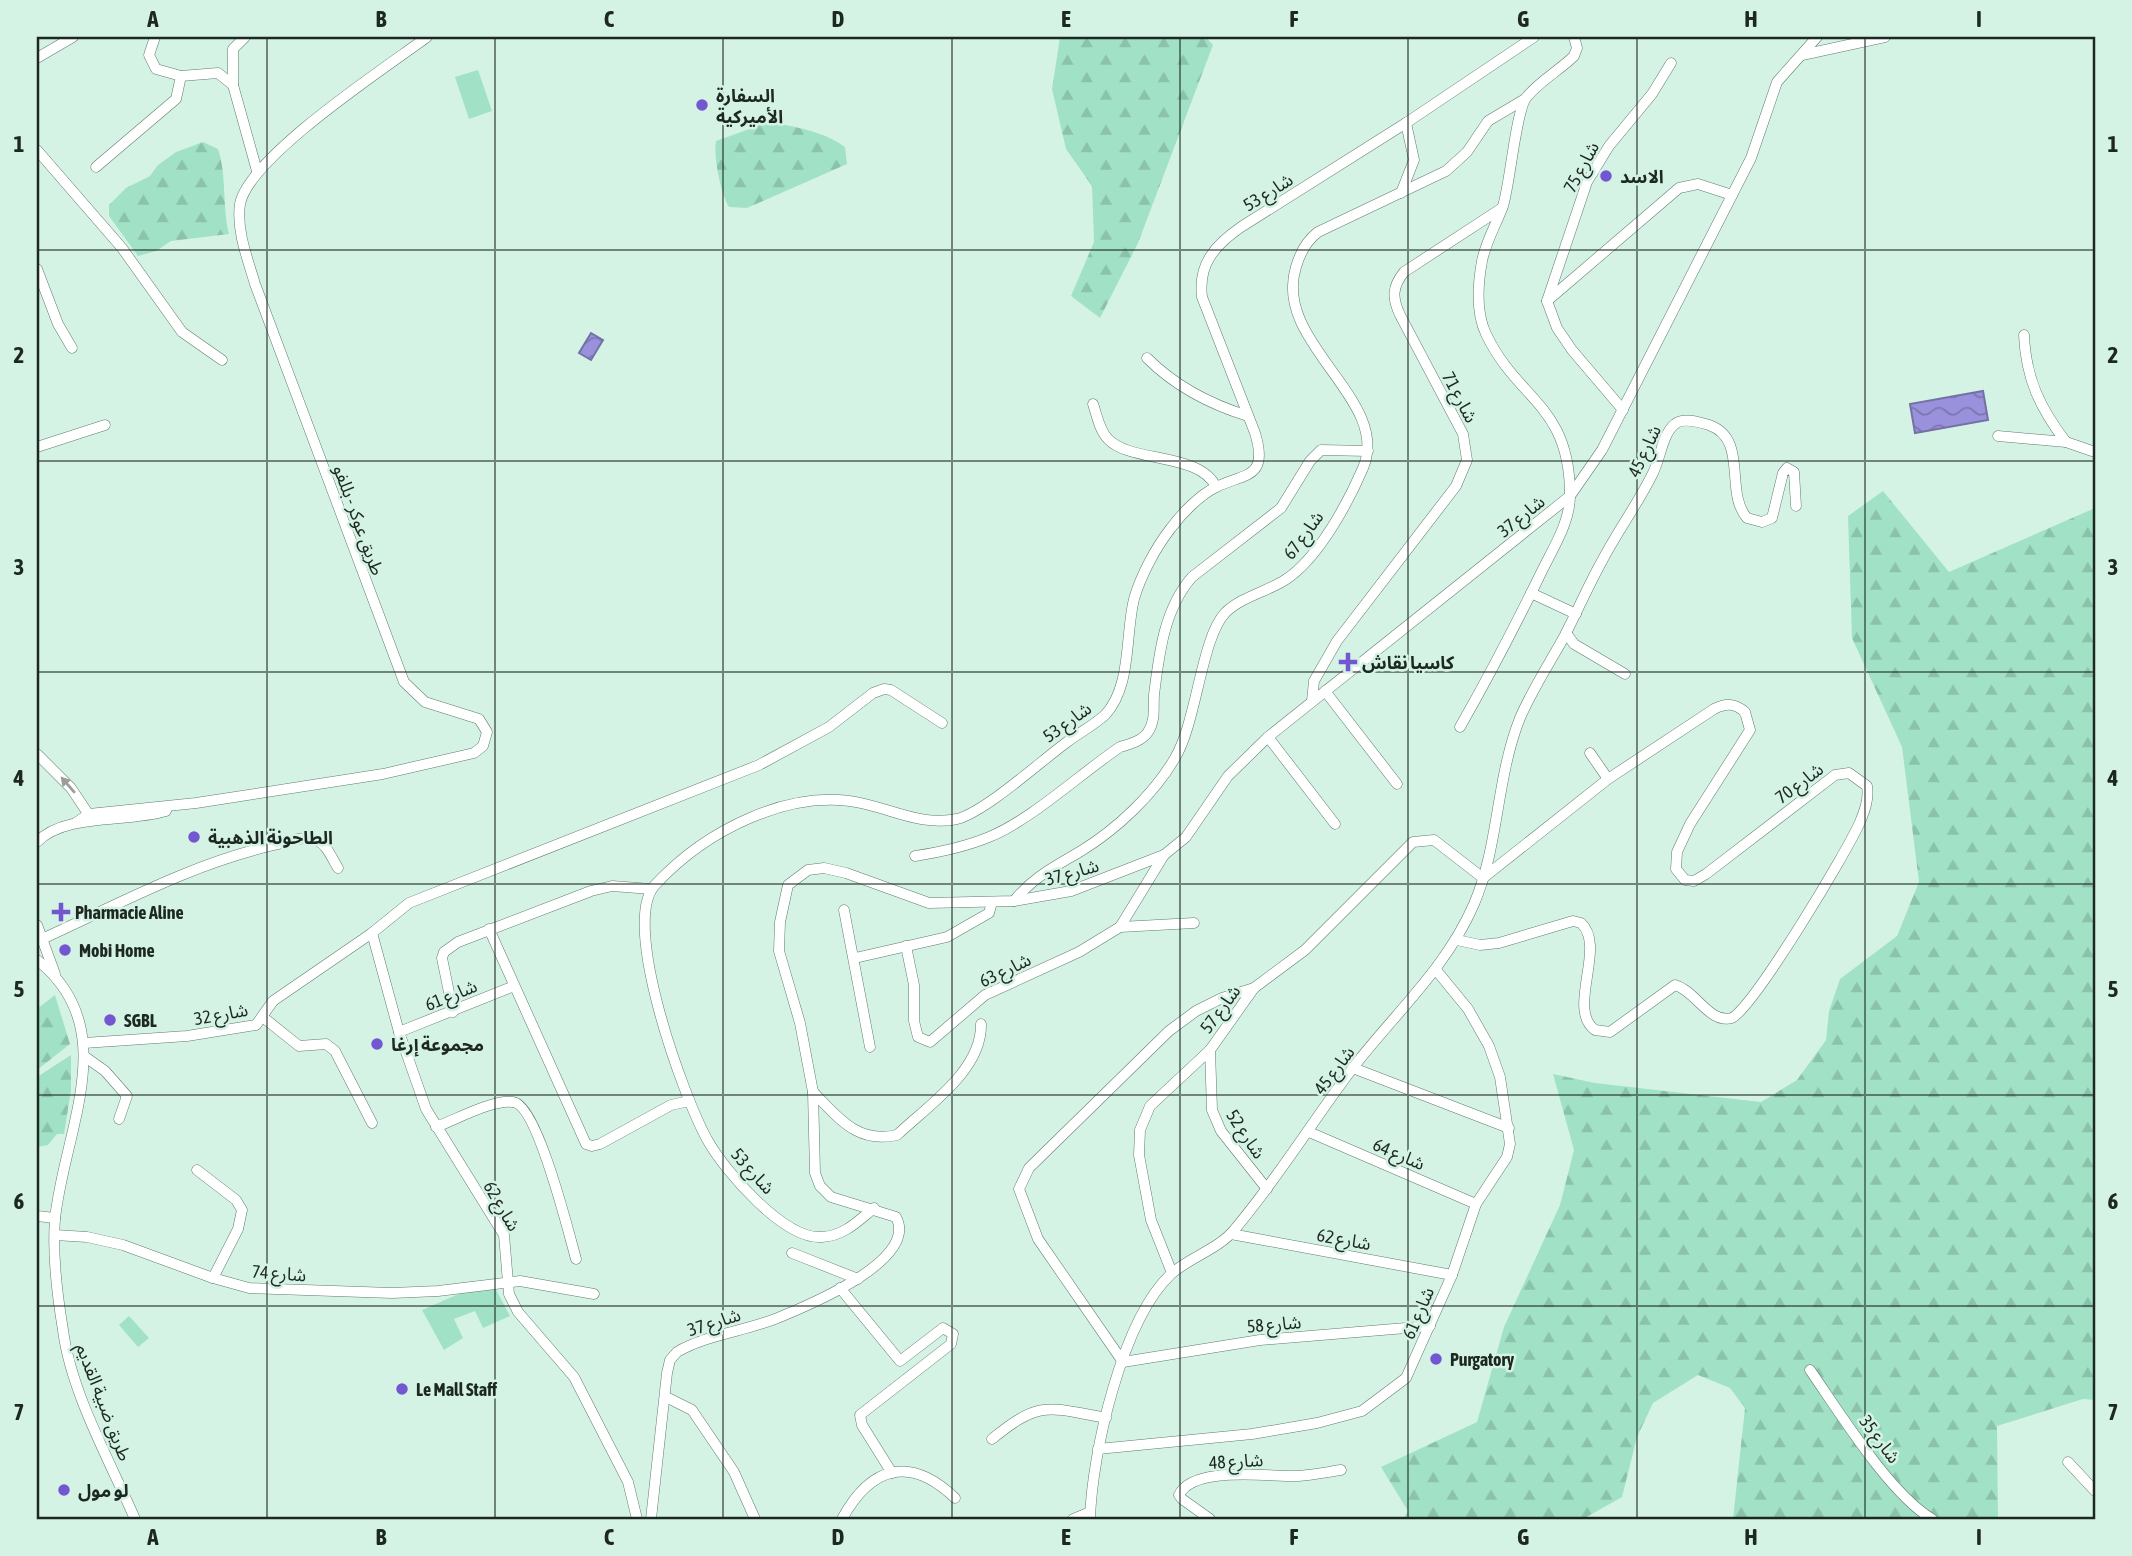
<svg xmlns="http://www.w3.org/2000/svg" width="2132" height="1556" viewBox="0 0 2132 1556" font-family="'Asap Condensed','Noto Sans Arabic',sans-serif">
<style>
.forest{fill:url(#forest-firs)}
.garden{fill:#a1e2c6}
.water{fill:url(#water-waves);stroke:#7472a5;stroke-width:2}
.lines{fill:none;stroke-linecap:round;stroke-linejoin:round}
.minor-casing{stroke:#607b6f;stroke-width:11}
.minor{stroke:#fff;stroke-width:10}
.oneway{fill:#999e9c}
.grid{fill:none;stroke:#1d2823;stroke-width:2;stroke-opacity:0.55}
.poi-dot{fill:#7257d1;stroke:#d5f3e5;stroke-width:2.5}
.labels{text-anchor:middle;dominant-baseline:central;stroke-width:5;stroke-linejoin:round;paint-order:stroke}
.poi-label{font-size:18px;font-weight:bold;fill:#1d2823;stroke:#d5f3e5;text-anchor:start}
.street-label{font-size:18px;fill:#1d2823;stroke:#d5f3e5}
.neatline{fill:none;stroke:#1d2823;stroke-width:2.5}
.grid-label{font-size:23px;text-anchor:middle;font-weight:bold;fill:#1d2823}
</style>
<defs>
<pattern id="forest-firs" width="22" height="20" patternUnits="userSpaceOnUse" patternTransform="scale(1.75)"><rect width="22" height="20" fill="#a1e2c6"/><path d="M5 1l3.5 6h-7zM16 11l3.5 6h-7z" fill="#8ac2aa"/></pattern>
<pattern id="water-waves" width="16" height="10" patternUnits="userSpaceOnUse" patternTransform="scale(1.75)"><rect width="16" height="10" fill="#9a91dd"/><path d="M0 5q4-4 8 0t8 0" fill="none" stroke="#7d76b3"/></pattern>
</defs>
<rect width="100%" height="100%" fill="#d5f3e5"/>
<g class="forest">
<path d="M1060,37H1206L1213,45L1138,243L1100,318L1071,296L1094,242L1092,186L1066,149L1052,89Z"/>
<path d="M769,122C796,127 823,131 845,147L847,164L747,208L729,207C721,194 713,156 716,141Z"/>
<path d="M203,142L218,149C227,176 222,206 229,234L171,241L156,251L138,256L109,216V205L126,188L150,176L158,165L176,152Z"/>
<path d="M1883,491L1949,572L2095,508V1400L2083,1399L1997,1426L1998,1519H1733L1745,1408L1730,1388L1698,1375L1653,1403L1637,1437L1622,1497L1583,1519H1403L1408,1511L1381,1467L1477,1422L1504,1327L1560,1205L1574,1150L1553,1074L1595,1083L1761,1102L1797,1080L1826,1040L1829,1011L1840,979L1897,936L1919,882L1902,747L1852,638L1848,516Z"/>
<path d="M55,995L70,1044L37,1070V1009Z"/>
<path d="M71,1055V1090L64,1134H57L48,1145L37,1147V1077Z"/>
</g>
<g class="garden">
<path d="M478,70L492,111L469,119L455,77Z"/>
<path d="M494,1286L510,1316L483,1328L475,1311L454,1319L463,1338L444,1350L422,1310L461,1293Z"/>
<path d="M129,1316L149,1338L138,1347L119,1325Z"/>
</g>
<g class="water">
<path d="M591,333L603,340L591,360L579,353Z"/>
<path d="M1983,391L1988,420L1915,433L1910,404Z"/>
</g>
<g class="lines">
<defs>
<g id="minor">
<path d="M155,37L149,55L156,69L181,76L218,73L233,85"/>
<path d="M245,37L233,49V85L257,171"/>
<path d="M1802,55L1885,37"/>
<path d="M37,58L73,37"/>
<path d="M37,150L122,248L182,332L222,360"/>
<path d="M96,167L176,99L181,76"/>
<path d="M1401,193L1414,160L1406,123"/>
<path d="M37,269L58,324L72,348"/>
<path d="M1547,301L1679,188L1698,184L1732,195"/>
<path d="M2024,335C2026,379 2040,408 2066,442"/>
<path d="M1147,358C1175,386 1209,404 1248,416"/>
<path d="M1093,404C1097,415 1099,430 1108,439C1130,463 1200,452 1216,487"/>
<path d="M1623,410L1572,350L1557,328L1547,301L1587,182L1609,146L1652,94L1671,63"/>
<path d="M1998,436L2066,442L2095,452"/>
<path d="M37,447L105,425"/>
<path d="M1531,593L1576,614"/>
<path d="M1566,633L1574,644L1625,674"/>
<path d="M1325,691L1397,784"/>
<path d="M1312,701L1314,681L1337,641L1456,486L1467,460L1463,434L1400,315C1392,298 1392,287 1404,272L1502,208"/>
<path d="M1460,727C1488,678 1514,628 1539,577C1551,551 1571,523 1570,493C1569,404 1518,401 1486,334C1476,313 1478,283 1482,261C1486,241 1496,225 1503,206C1510,184 1516,111 1526,98C1538,82 1560,70 1574,56L1577,48L1574,37"/>
<path d="M1268,737L1335,824"/>
<path d="M1590,753L1608,779"/>
<path d="M37,754L71,788L91,818"/>
<path d="M77,822L89,814L196,803L383,774L474,753L483,746L487,732L479,719L425,702L404,682L255,284C248,260 236,230 240,204C249,157 385,68 427,37"/>
<path d="M37,842C65,813 126,823 166,811"/>
<path d="M915,856C941,852 965,847 989,837C1031,820 1080,774 1120,747C1130,744 1142,741 1148,732C1156,720 1153,707 1154,695C1159,654 1164,609 1192,577L1281,508L1310,461L1321,450L1368,451"/>
<path d="M1014,901C1033,877 1056,866 1081,851C1117,829 1154,794 1175,758C1197,721 1201,639 1225,613C1241,597 1266,592 1285,580C1318,559 1348,503 1363,468C1392,399 1272,343 1296,267C1300,253 1306,241 1318,232L1446,171L1467,152L1488,121L1525,99"/>
<path d="M844,910L870,1047"/>
<path d="M37,925L55,974"/>
<path d="M1120,927L1194,923"/>
<path d="M489,929L586,1144L592,1146L600,1144L671,1105L689,1101"/>
<path d="M372,933L399,1032L426,1109L504,1235L509,1294L518,1312L574,1377L628,1482L637,1519"/>
<path d="M42,939C119,904 191,864 274,845C287,842 303,835 316,840C327,844 332,859 338,868"/>
<path d="M906,946L914,985V1021L918,1037L930,1042L985,995L1079,952L1120,927L1164,855"/>
<path d="M855,958L947,937L989,913L992,902"/>
<path d="M37,960C124,1028 64,1130 55,1219C52,1256 57,1294 63,1330C71,1393 110,1461 135,1519"/>
<path d="M1254,988L1222,998L1196,1011L1169,1031L1029,1168L1019,1189L1038,1239L1123,1362L1260,1340L1430,1326"/>
<path d="M453,1012L442,958L444,952L458,942L591,891L612,886L651,889"/>
<path d="M264,1018L299,1046L326,1044L335,1051L372,1123"/>
<path d="M399,1032L514,986"/>
<path d="M84,1043L187,1036L256,1025L273,1001L372,933L409,903L759,765L829,727L873,693L884,689L891,690L942,723"/>
<path d="M1210,1050L1212,1110L1221,1131L1267,1189"/>
<path d="M84,1056L105,1071L127,1096L119,1119"/>
<path d="M1353,1068L1509,1128"/>
<path d="M813,1092C839,1118 857,1144 897,1135C929,1105 982,1070 981,1024"/>
<path d="M436,1127C455,1120 493,1099 513,1102C537,1104 569,1234 576,1259"/>
<path d="M1309,1132L1476,1204"/>
<path d="M197,1170L236,1200L242,1210L238,1229L213,1278"/>
<path d="M874,1208C858,1221 844,1236 822,1237C784,1240 725,1171 708,1141C684,1099 620,923 655,885C705,831 791,786 865,804C896,811 924,826 957,819C985,812 1041,761 1067,742C1079,733 1094,725 1105,715C1132,686 1125,635 1134,599C1141,575 1156,547 1171,528C1182,513 1200,495 1216,487C1245,473 1269,479 1255,433L1202,297C1198,264 1215,245 1241,227L1406,123L1534,37"/>
<path d="M37,1216L55,1218"/>
<path d="M1231,1234L1452,1275"/>
<path d="M55,1235L87,1237L123,1245L213,1278L249,1288L392,1293L438,1291L520,1281L594,1294"/>
<path d="M792,1253L858,1279"/>
<path d="M1172,1273L1151,1220L1139,1155L1140,1130L1150,1106L1210,1050L1254,988L1305,950L1413,842L1434,840L1483,878L1608,779L1714,709C1726,703 1735,703 1745,712L1750,730L1690,824L1677,852L1676,869L1685,880L1694,881L1706,874L1835,775L1849,773L1867,786C1869,799 1865,810 1860,822C1847,852 1755,1005 1732,1018C1709,1024 1696,991 1675,985L1610,1032L1595,1030C1566,1009 1607,947 1581,923L1573,921L1499,943L1480,945L1457,940"/>
<path d="M840,1288L900,1361L943,1328L953,1334L951,1344L860,1415L862,1425L892,1473"/>
<path d="M1810,1370C1840,1413 1889,1493 1932,1519"/>
<path d="M666,1397L692,1410L734,1472L755,1519"/>
<path d="M992,1439C1040,1400 1047,1407 1106,1418"/>
<path d="M1098,1449L1252,1434L1317,1423L1362,1411L1406,1378L1452,1275L1476,1204L1507,1157L1510,1144L1500,1077L1489,1046L1468,1009L1436,970"/>
<path d="M2068,1462L2095,1491"/>
<path d="M651,1519L667,1373L670,1360L677,1352C708,1334 747,1331 780,1317C809,1305 919,1260 896,1217L831,1197L820,1186L815,1173L813,1092L800,1023L779,951L780,922L788,885L808,870L824,868L846,873L929,903L1014,901L1071,891L1164,855L1186,837L1228,776L1268,737L1570,496L1602,450L1751,158L1777,82L1817,37"/>
<path d="M842,1519C871,1466 910,1455 955,1498"/>
<path d="M1073,1519L1090,1512"/>
<path d="M1090,1519C1092,1453 1122,1320 1171,1274C1190,1257 1219,1249 1235,1229C1278,1178 1312,1122 1352,1069C1394,1014 1446,969 1474,904C1499,846 1496,778 1520,718C1532,690 1549,664 1564,637C1577,612 1588,586 1602,561C1617,532 1637,505 1652,475C1660,461 1662,434 1675,424C1683,417 1699,422 1709,425C1749,439 1724,492 1747,518L1762,522L1772,518L1783,473L1787,468L1794,472L1796,506"/>
<path d="M1210,1519L1182,1499L1179,1495C1193,1465 1270,1477 1298,1476C1312,1475 1327,1472 1341,1470"/>
</g>
</defs>
<use href="#minor" class="minor-casing"/>
<use href="#minor" class="minor"/>
</g>
<defs><path id="oneway-solid" d="M-6-.8H1V-3.2L6.5 0L1 3.2V.8H-6Z" transform="scale(1.75)"/></defs>
<use class="oneway" href="#oneway-solid" transform="translate(68 785) rotate(-131)"/>
<path class="grid" d="M267,37V1519M495,37V1519M723,37V1519M952,37V1519M1180,37V1519M1408,37V1519M1637,37V1519M1865,37V1519M37,250H2095M37,461H2095M37,672H2095M37,884H2095M37,1095H2095M37,1306H2095"/>
<g class="poi-dot">
<circle cx="702" cy="105" r="7"/>
<circle cx="1606" cy="176" r="7"/>
<path d="M1344.5 651.5h7v7h7v7h-7v7h-7v-7h-7v-7h7z"/>
<circle cx="194" cy="837" r="7"/>
<path d="M57.5 901.5h7v7h7v7h-7v7h-7v-7h-7v-7h7z"/>
<circle cx="65" cy="950" r="7"/>
<circle cx="110" cy="1020" r="7"/>
<circle cx="377" cy="1044" r="7"/>
<circle cx="1436" cy="1359" r="7"/>
<circle cx="402" cy="1389" r="7"/>
<circle cx="64" cy="1490" r="7"/>
</g>
<g class="labels">
<g class="poi-label">
<text x="716" y="95">السفارة<tspan x="716" dy="21">الأميركية</tspan></text>
<text x="1620" y="176">الاسد</text>
<text x="1362" y="662">كاسيا نقاش</text>
<text x="208" y="837">الطاحونة الذهبية</text>
<text x="75" y="912">Pharmacie Aline</text>
<text x="79" y="950">Mobi Home</text>
<text x="124" y="1020">SGBL</text>
<text x="391" y="1044">مجموعة إرغا</text>
<text x="1450" y="1359">Purgatory</text>
<text x="416" y="1389">Le Mall Staff</text>
<text x="78" y="1490">لو مول</text>
</g>
<g class="street-label">
<text transform="translate(1581 167) rotate(-62)">شارع 75</text>
<text transform="translate(1268 192) rotate(-32)">شارع 53</text>
<text transform="translate(1460 397) rotate(62)">شارع 71</text>
<text transform="translate(1644 451) rotate(-65)">شارع 45</text>
<text transform="translate(1521 516) rotate(-39)">شارع 37</text>
<text transform="translate(359 520) rotate(70)">طريق عوكر - بللفو</text>
<text transform="translate(1303 535) rotate(-54)">شارع 67</text>
<text transform="translate(1067 722) rotate(-36)">شارع 53</text>
<text transform="translate(1799 783) rotate(-37)">شارع 70</text>
<text transform="translate(1072 872) rotate(-16)">شارع 37</text>
<text transform="translate(1005 970) rotate(-26)">شارع 63</text>
<text transform="translate(451 995) rotate(-22)">شارع 61</text>
<text transform="translate(1220 1009) rotate(-54)">شارع 57</text>
<text transform="translate(221 1014) rotate(-10)">شارع 32</text>
<text transform="translate(1334 1070) rotate(-53)">شارع 45</text>
<text transform="translate(1246 1134) rotate(56)">شارع 52</text>
<text transform="translate(1399 1154) rotate(23)">شارع 64</text>
<text transform="translate(753 1171) rotate(48)">شارع 53</text>
<text transform="translate(502 1206) rotate(60)">شارع 62</text>
<text transform="translate(1344 1239) rotate(10)">شارع 62</text>
<text transform="translate(279 1273) rotate(4)">شارع 74</text>
<text transform="translate(1418 1313) rotate(-67)">شارع 61</text>
<text transform="translate(714 1322) rotate(-18)">شارع 37</text>
<text transform="translate(1274 1324) rotate(-5)">شارع 58</text>
<text transform="translate(104 1402) rotate(69)">طريق ضبية القديم</text>
<text transform="translate(1880 1439) rotate(53)">شارع 35</text>
<text transform="translate(1236 1461) rotate(-3)">شارع 48</text>
</g>
</g>
<rect width="2132" height="1556" fill="none" stroke="#d5f3e5" stroke-width="77"/>
<rect x="38" y="38" width="2056" height="1480" class="neatline"/>
<g class="grid-label">
<text x="153" y="27">A</text>
<text x="381" y="27">B</text>
<text x="609" y="27">C</text>
<text x="838" y="27">D</text>
<text x="1066" y="27">E</text>
<text x="1294" y="27">F</text>
<text x="1523" y="27">G</text>
<text x="1751" y="27">H</text>
<text x="1979" y="27">I</text>
<text x="19" y="152">1</text>
<text x="2113" y="152">1</text>
<text x="19" y="363">2</text>
<text x="2113" y="363">2</text>
<text x="19" y="575">3</text>
<text x="2113" y="575">3</text>
<text x="19" y="786">4</text>
<text x="2113" y="786">4</text>
<text x="19" y="997">5</text>
<text x="2113" y="997">5</text>
<text x="19" y="1209">6</text>
<text x="2113" y="1209">6</text>
<text x="19" y="1420">7</text>
<text x="2113" y="1420">7</text>
<text x="153" y="1545">A</text>
<text x="381" y="1545">B</text>
<text x="609" y="1545">C</text>
<text x="838" y="1545">D</text>
<text x="1066" y="1545">E</text>
<text x="1294" y="1545">F</text>
<text x="1523" y="1545">G</text>
<text x="1751" y="1545">H</text>
<text x="1979" y="1545">I</text>
</g>
</svg>
